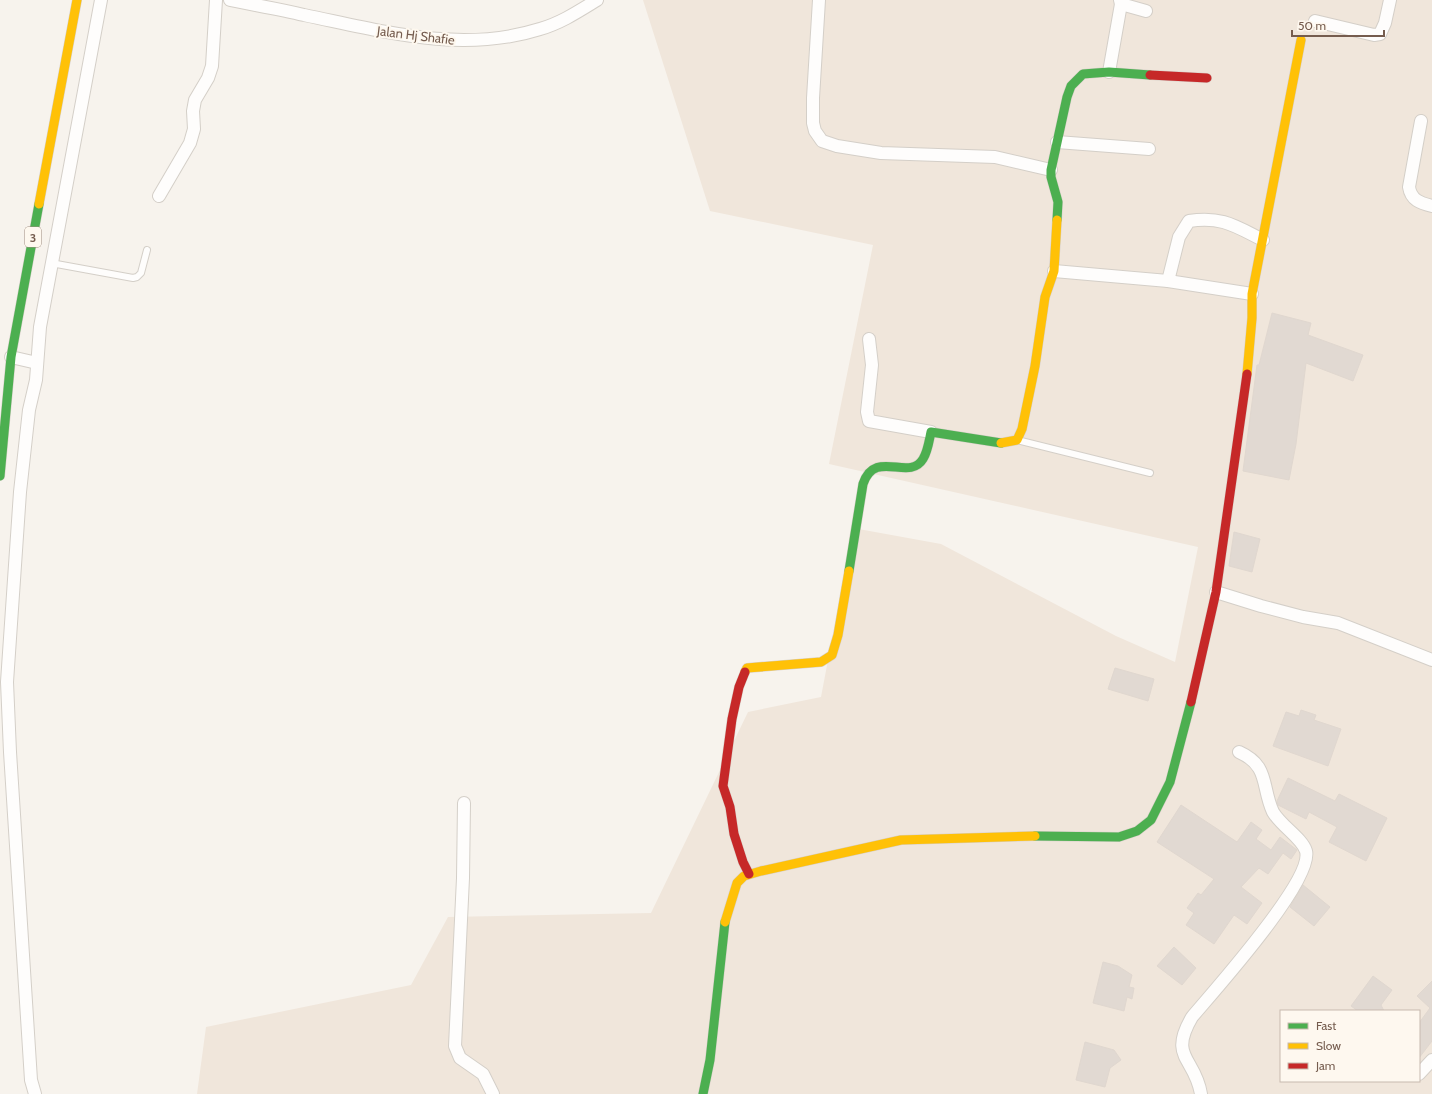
<svg xmlns="http://www.w3.org/2000/svg" width="1432" height="1094" viewBox="0 0 1432 1094" font-family="Cabin,sans-serif">
<style>
.residential{fill:#f0e6db;fill-rule:evenodd}
.building{fill:#e1d9d2;stroke:#e0d7cf}
.lines{fill:none;stroke-linecap:round;stroke-linejoin:round}
.lane-casing{stroke:#d4cfc8;stroke-width:8}
.street-casing{stroke:#d4cfc8;stroke-width:14}
.fast-casing{stroke:#d6cfc8;stroke-width:10}
.slow-casing{stroke:#d6cfc8;stroke-width:10}
.jam-casing{stroke:#d6cfc8;stroke-width:10}
.lane{stroke:#fefdfc;stroke-width:6}
.street{stroke:#fefdfc;stroke-width:12}
.fast{stroke:#4caf50;stroke-width:9}
.slow{stroke:#ffc107;stroke-width:9}
.jam{stroke:#c62828;stroke-width:9}
.labels{text-anchor:middle;dominant-baseline:central;stroke-width:4;stroke-linejoin:round;paint-order:stroke}
.shield{fill:#fef8ef;stroke:#9e8b7e;stroke-width:1}
.shield-label{font-size:12px;font-weight:bold;fill:#755c4e}
.street-label{font-size:13px;fill:#755c4e;stroke:#fef8ef}
</style>
<rect width="100%" height="100%" fill="#f7f3ed"/>
<path class="residential" d="M643,0H1432V1094H197L206,1027L411,985L448,917L651,913L748,712L821,697L853,528L941,544L1116,636L1175,662L1198,547L829,464L873,245L710,211ZM1281,1011H1419V1081H1281Z"/>
<g class="building">
<path d="M1272,313L1311,323L1308,335L1363,355L1353,381L1306,363L1296,444L1289,480L1243,471L1257,365H1259Z"/>
<path d="M1234,532L1260,539L1252,572L1229,566Z"/>
<path d="M1115,668L1154,679L1148,701L1108,689Z"/>
<path d="M1301,710L1316,715L1314,720L1341,729L1328,766L1273,746L1286,712L1299,716Z"/>
<path d="M1288,778L1335,801L1339,794L1387,818L1366,861L1329,842L1337,827L1309,812L1306,819L1278,805L1277,801Z"/>
<path d="M1181,805L1237,842L1251,822L1262,830L1256,839L1271,850L1280,837L1297,850L1291,859L1283,853L1268,874L1259,868L1241,887L1262,903L1247,924L1234,915L1214,944L1186,925L1194,913L1187,908L1198,893L1201,895L1214,879L1157,842Z"/>
<path d="M1303,885L1330,907L1314,926L1290,907Z"/>
<path d="M1174,947L1196,968L1182,985L1157,966Z"/>
<path d="M1103,962L1118,966L1132,975L1129,987L1134,988L1132,999L1127,997L1124,1011L1093,1003Z"/>
<path d="M1373,976L1392,990L1381,1005L1384,1011H1358L1351,1006Z"/>
<path d="M1432,981V1041L1419,1058V1023L1430,1008L1417,996Z"/>
<path d="M1085,1042L1114,1050L1121,1060L1110,1068L1105,1087L1076,1080Z"/>
</g>
<g class="lines">
<defs>
<g id="lane">
<path d="M51,263L133,278L137,277L141,273L147,250"/>
<path d="M1017,440L1150,473"/>
</g>
<g id="street">
<path d="M230,0C254,5 279,9 304,15C382,31 461,54 540,29C561,23 579,11 597,0"/>
<path d="M819,0L813,98V123L815,131L822,141L837,146L881,153L995,157L1051,170"/>
<path d="M1120,0L1121,4L1146,11"/>
<path d="M1315,21L1374,35L1380,34L1385,23L1390,0"/>
<path d="M1109,72L1121,4"/>
<path d="M1421,121L1409,187C1411,200 1420,203 1432,206"/>
<path d="M1057,142L1149,149"/>
<path d="M159,196L190,143L194,129L193,111L195,100L208,78L212,66L216,0"/>
<path d="M1054,271L1168,281L1252,294"/>
<path d="M1168,281L1179,237L1189,221C1222,216 1235,226 1263,240"/>
<path d="M869,339L872,365L867,412L869,421L931,432"/>
<path d="M11,357L37,363"/>
<path d="M1216,592L1261,606L1303,617L1338,623L1432,660"/>
<path d="M464,803L463,878L455,1046L460,1058L483,1074L493,1094"/>
<path d="M1419,1074L1432,1060"/>
<path d="M35,1094L31,1080L10,752L7,682L20,492L29,410L36,380L40,327L101,0"/>
<path d="M1201,1094C1195,1057 1168,1058 1192,1017C1213,992 1314,880 1306,851C1302,838 1281,826 1273,812C1261,786 1270,766 1239,752"/>
</g>
<g id="fast">
<path d="M1057,220L1058,202L1051,177V170L1067,97L1071,86L1083,74L1109,72L1150,75"/>
<path d="M0,476L11,357L39,204"/>
<path d="M849,571L863,484C875,448 909,482 923,459C928,451 929,441 931,432L1001,443"/>
<path d="M1035,836L1119,837L1137,831L1151,820L1170,782L1191,702"/>
<path d="M703,1094L710,1060L725,922"/>
</g>
<g id="slow">
<path d="M39,204L77,0"/>
<path d="M1247,374L1252,318V294L1301,40"/>
<path d="M1001,443L1017,440L1022,429L1035,366L1045,297L1054,271L1057,220"/>
<path d="M745,672L747,668L821,662L832,655L838,635L849,571"/>
<path d="M725,922L737,883L744,876L761,871L901,840L1035,836"/>
</g>
<g id="jam">
<path d="M1150,75L1207,78"/>
<path d="M745,672L739,687L732,719L723,786L730,807L734,834L743,862L749,874"/>
<path d="M1191,702L1216,592L1247,374"/>
</g>
</defs>
<use href="#lane" class="lane-casing"/>
<use href="#street" class="street-casing"/>
<use href="#fast" class="fast-casing"/>
<use href="#slow" class="slow-casing"/>
<use href="#jam" class="jam-casing"/>
<use href="#lane" class="lane"/>
<use href="#street" class="street"/>
<use href="#fast" class="fast"/>
<use href="#slow" class="slow"/>
<use href="#jam" class="jam"/>
</g>
<g class="labels">
<rect class="shield" x="25" y="227" width="16" height="20" rx="3"/>
<g class="shield-label">
<text x="33" y="237">3</text>
</g>
<g class="street-label">
<text transform="translate(416 35) rotate(7)">Jalan Hj Shafie</text>
</g>
</g>
<rect x="1280" y="1010" width="140" height="72" fill="#fef8ef" stroke="#c7baaf"/>
<rect x="1288" y="1023" width="20" height="6" fill="#4caf50" stroke="#c7baaf"/>
<text x="1316" y="1030" font-size="12" fill="#755c4e">Fast</text>
<rect x="1288" y="1043" width="20" height="6" fill="#ffc107" stroke="#c7baaf"/>
<text x="1316" y="1050" font-size="12" fill="#755c4e">Slow</text>
<rect x="1288" y="1063" width="20" height="6" fill="#c62828" stroke="#c7baaf"/>
<text x="1316" y="1070" font-size="12" fill="#755c4e">Jam</text>
<path d="M1292 30v6h92v-6" fill="none" stroke="#755c4e" stroke-width="2"/>
<text x="1298" y="30" font-size="12" fill="#755c4e" stroke="#fef8ef" stroke-width="3" paint-order="stroke">50 m</text>
</svg>
